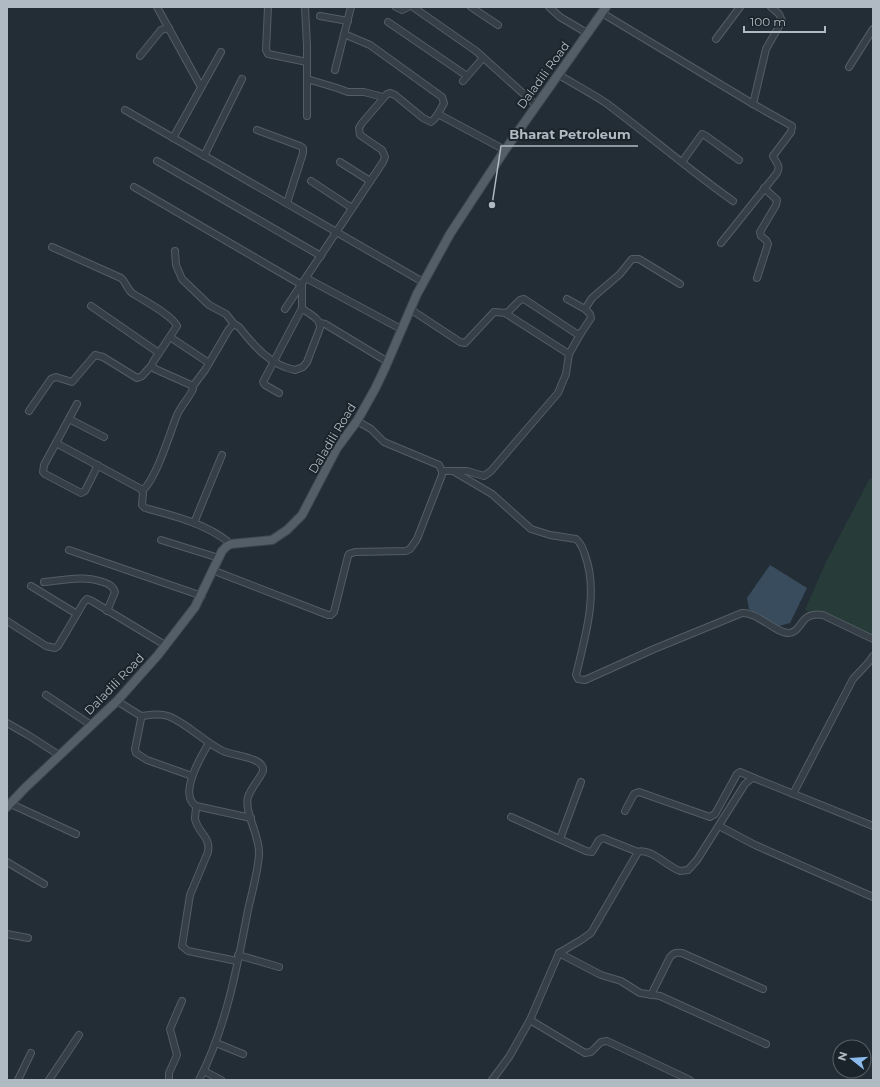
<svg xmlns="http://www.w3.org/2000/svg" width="880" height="1087" viewBox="0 0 880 1087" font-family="Montserrat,sans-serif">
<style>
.green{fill:#273b39}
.water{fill:#394c5e}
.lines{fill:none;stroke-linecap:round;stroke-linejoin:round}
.minor-casing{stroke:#535d64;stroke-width:8}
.major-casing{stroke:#3f4850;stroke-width:10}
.minor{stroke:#363f47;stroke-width:6}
.major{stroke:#545e67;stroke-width:8}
.labels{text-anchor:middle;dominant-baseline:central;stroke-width:4;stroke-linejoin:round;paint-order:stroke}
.street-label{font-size:12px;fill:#b0bac3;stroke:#1b242b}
.leader{fill:none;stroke:#b0bac3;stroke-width:1.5}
.callout-dot{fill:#b0bac3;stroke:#1b242b;stroke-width:1.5}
.callout-label{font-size:13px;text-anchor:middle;font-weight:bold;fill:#b0bac3;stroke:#1b242b;stroke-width:4;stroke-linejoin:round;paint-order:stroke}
</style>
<rect width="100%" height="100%" fill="#232d36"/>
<path class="green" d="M870,478L873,479V638L805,610L825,564Z"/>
<path class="water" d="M770,565L807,588L790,623L779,626L749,609L747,598Z"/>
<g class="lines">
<defs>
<g id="minor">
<path d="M157,7L201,87"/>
<path d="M268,7L266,50L268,54L307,62"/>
<path d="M305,7L307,46V116"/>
<path d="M396,7L402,10L408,7"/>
<path d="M413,7L476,51L536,105"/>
<path d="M471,7L498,25"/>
<path d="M549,7L560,17L587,33"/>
<path d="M602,13L753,104L792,126L791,132L773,156C776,163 781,165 777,173L721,243"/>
<path d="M320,16L348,21"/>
<path d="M388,22L467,76"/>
<path d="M716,39L740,7"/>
<path d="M140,56L161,30L169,28"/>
<path d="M849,67L873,29"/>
<path d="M335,70L351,7"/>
<path d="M559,75C574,84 591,93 606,103C649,135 689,170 733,201"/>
<path d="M307,79L337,88L348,92H364L383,97"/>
<path d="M463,81L483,58"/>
<path d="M753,104L766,49L782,21L779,14L771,7"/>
<path d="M125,110L423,282"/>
<path d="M438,114L505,150"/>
<path d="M257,130L300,146L303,148V153L287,203"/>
<path d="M173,138L221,52"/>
<path d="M204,156L242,79"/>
<path d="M157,161L321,256"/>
<path d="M340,162L370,181"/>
<path d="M682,162L702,134L706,136L739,160"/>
<path d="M311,181L352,208"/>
<path d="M134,187L302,285V308C308,314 321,318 320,328L307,362L303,367L295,370C270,365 254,346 239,327L234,324L229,329L205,370L193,386"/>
<path d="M52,247L121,278C126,282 127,289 132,293C143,300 172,315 177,326L153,362L152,365L155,369L191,385L193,389C189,398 181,406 177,415C170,433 156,479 143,490"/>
<path d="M175,251L176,265L182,279L209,305L226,314L234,324"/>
<path d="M306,278L401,329"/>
<path d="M757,278L768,244L766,240L761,236L760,232L776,205L777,200L764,188"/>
<path d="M567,299L585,309"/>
<path d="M91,306L159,353"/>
<path d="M285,309L383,162L385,157L382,150L360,135L359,128L362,123L387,94L390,93L395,95L423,118L431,122C437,118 440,110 444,103L442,97L370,45L344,34"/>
<path d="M410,309L460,342L465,343L494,312L507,313L520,300L524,299L577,334L581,333L591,318L590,314L585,309L592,298L620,274L632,259H639L680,284"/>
<path d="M505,313L569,354"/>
<path d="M320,323L325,324L388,362"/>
<path d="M170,337L209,363"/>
<path d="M279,393L265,385L263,382L302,308"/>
<path d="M77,404L44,465L43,472L45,474L81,493L85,491L98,465"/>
<path d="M29,411L51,379L56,377L72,382L95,355L103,357L137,378L142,376L152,365"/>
<path d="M69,419L104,437"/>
<path d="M56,443L141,489L143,493L142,505L145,508C175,516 207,524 231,544"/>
<path d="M442,471H467L484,476L491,471L558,393L566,374L569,354L581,333"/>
<path d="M453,471L492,494L531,529L550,535L576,539C581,543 583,548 585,555C599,593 585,637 576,675L578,679L585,680L654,649L742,613C758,612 775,633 789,633C803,632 799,611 823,615L873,639"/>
<path d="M194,523L222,455"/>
<path d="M161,540L219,558"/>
<path d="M69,550L202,596"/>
<path d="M212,570L328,615H331L334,612L348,556L349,554L355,552L406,551L410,549L417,539L442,475V471L439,465L384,442L371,429L357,421"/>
<path d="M44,582C65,580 84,575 103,582C109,584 113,586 115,592L107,611"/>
<path d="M31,586L77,614"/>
<path d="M7,621L46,646L55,648L58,646L84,602L87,599L92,601L165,645"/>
<path d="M46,695L91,725"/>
<path d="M117,701L141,716V719L135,749L136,753L147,760L192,776"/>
<path d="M141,716C150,715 159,713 168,716C187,723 204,742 223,751C233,756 265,757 263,771C259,780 251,788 248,797C244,813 260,835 259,854C258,872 252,892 248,910C237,968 226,1028 199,1080"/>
<path d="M7,723L28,735L59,755"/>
<path d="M209,743C201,756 178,795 196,806L251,818"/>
<path d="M793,794L853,679L868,663L873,656"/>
<path d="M11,804L76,834"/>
<path d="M196,806C196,811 195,815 195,819C198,833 211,837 208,852L190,895L182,946L188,951L237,961"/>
<path d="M625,811L634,794L639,792L710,817L715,814L737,774L740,772L754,778"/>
<path d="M511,817L586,851L592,852L599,840L603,838L638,852"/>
<path d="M719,826L755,845L873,897"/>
<path d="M560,839L581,782"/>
<path d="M7,862L44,884"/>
<path d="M7,934L28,938"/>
<path d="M559,953L601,975L621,981L640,993L660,996L766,1044"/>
<path d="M238,955L279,967"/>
<path d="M651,995L670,957C674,953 676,952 682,953L763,989"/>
<path d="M530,1020L585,1053L591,1052L601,1042L607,1041L690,1080"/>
<path d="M216,1043L243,1054"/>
<path d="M204,1071L221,1080"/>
<path d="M18,1080L31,1053"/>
<path d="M49,1080L79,1035"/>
<path d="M169,1080V1073L177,1055L170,1029L182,1001"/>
<path d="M492,1080L509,1057L530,1020L559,953L581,940L591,933L638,852C649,847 668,867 680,871L688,870L697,860L745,784L751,779L754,778L873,826"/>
</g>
<path id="major" d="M7,807L25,788L117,701L158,655L195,607L222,551L227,546L231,544L272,540L287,530L302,515L337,448L357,421L375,389L385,368L417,294L450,234L505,150L606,7"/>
</defs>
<use href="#minor" class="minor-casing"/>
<use href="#major" class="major-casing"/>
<use href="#minor" class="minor"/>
<use href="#major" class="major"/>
</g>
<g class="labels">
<g class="street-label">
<text transform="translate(543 75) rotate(-54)">Daladili Road</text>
<text transform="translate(332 438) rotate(-59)">Daladili Road</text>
<text transform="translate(114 684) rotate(-46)">Daladili Road</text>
</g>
</g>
<path class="leader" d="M492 205L501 146H638"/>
<circle class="callout-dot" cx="492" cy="205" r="4"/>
<g class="callout-label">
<text x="570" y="139">Bharat Petroleum</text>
</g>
<rect width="880" height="1087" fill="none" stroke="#b0bac3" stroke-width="16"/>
<g transform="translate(852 1059) rotate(287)"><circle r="19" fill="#1b242b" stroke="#576068"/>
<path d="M0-3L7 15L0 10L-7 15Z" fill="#8bbbed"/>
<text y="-6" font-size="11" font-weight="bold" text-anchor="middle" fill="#b0bac3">N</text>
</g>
<path d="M744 26v6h81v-6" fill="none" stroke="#b0bac3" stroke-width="2"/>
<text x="750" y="26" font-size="12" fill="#b0bac3" stroke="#1b242b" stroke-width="3" paint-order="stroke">100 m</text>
</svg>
